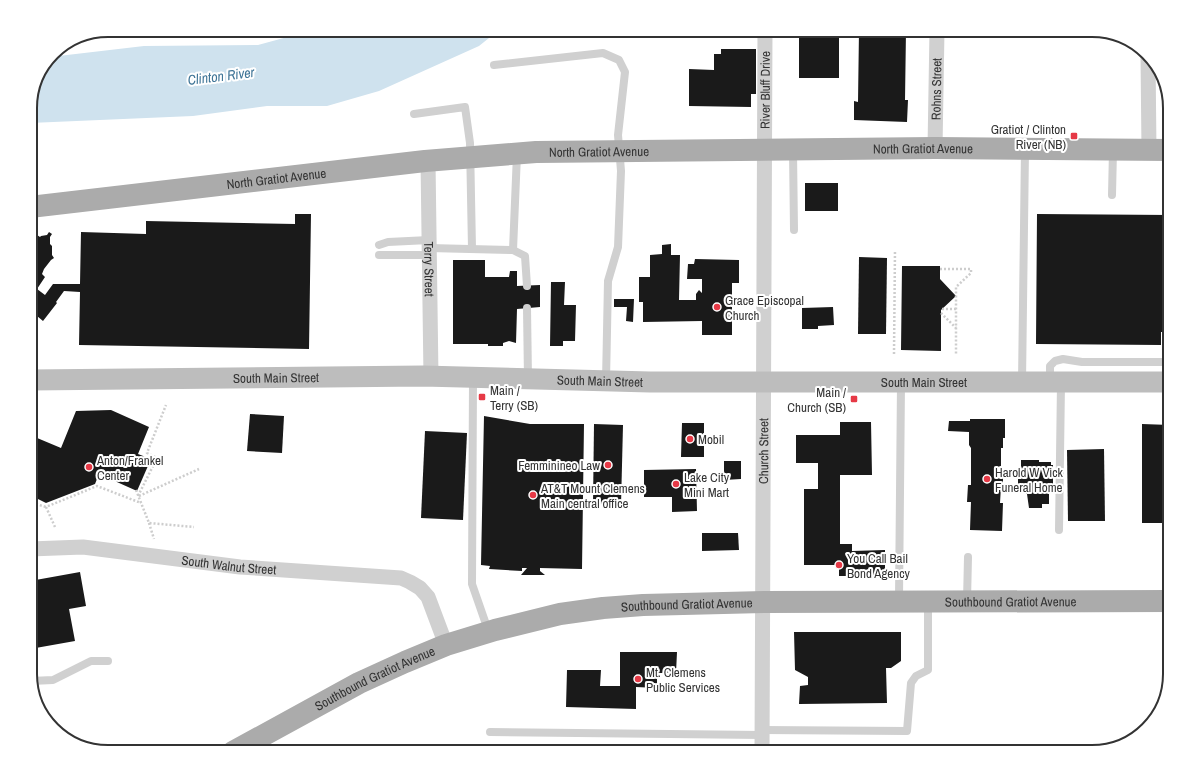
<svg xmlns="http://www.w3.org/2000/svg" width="1200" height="782" viewBox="0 0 1200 782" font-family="'Archivo Narrow',sans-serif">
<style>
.water{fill:#cfe2ee}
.building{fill:#1a1a1a}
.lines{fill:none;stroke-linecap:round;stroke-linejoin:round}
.path{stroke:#cdcdcd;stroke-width:2.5;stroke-dasharray:2 2;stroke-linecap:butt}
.lane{stroke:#d0d0d0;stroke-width:8}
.street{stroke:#d0d0d0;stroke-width:15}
.secondary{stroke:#bdbdbd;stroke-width:21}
.primary{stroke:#ababab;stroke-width:22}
.poi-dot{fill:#e63946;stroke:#fff;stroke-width:1.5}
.labels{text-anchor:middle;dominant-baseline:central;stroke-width:4;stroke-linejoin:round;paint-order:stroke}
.street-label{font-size:13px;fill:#333;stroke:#fff}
.poi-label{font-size:13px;fill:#333;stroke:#fff;text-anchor:start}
.water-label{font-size:14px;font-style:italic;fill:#3f7597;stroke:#fff}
.rim{fill:none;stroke:#333;stroke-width:2}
</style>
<rect width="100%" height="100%" fill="#fff"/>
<path class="water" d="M313,30H499L479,46L379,91L327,106H267L193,116L30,123V103L36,78L50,57L144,46L258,45Z"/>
<g class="building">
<path d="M615,30H633L629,37Z"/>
<rect x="799" y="30" width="40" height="48"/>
<path d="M859,30H906L905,100H908L907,122L854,120V101L858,102Z"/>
<path d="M721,49H756V94H751V107L689,106V69L714,70V54H721Z"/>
<rect x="805" y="183" width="33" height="28"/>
<path d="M295,214H311L309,349L79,345L80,292L64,291L56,302L57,303L43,321L37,316L32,323L30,322V314L32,311L30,310V235H37L40,237L41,236L47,235L49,232L52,234L50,237V244L52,246V255L54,258L51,260L44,269L42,274L45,277L37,289L45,295L53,284H80L81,232L146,234V221L295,224Z"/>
<path d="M1037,214L1170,215V332H1161V345L1036,344Z"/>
<path d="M671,244V255H680L679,300H696V294L699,290L702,293V279H687L688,264H694L695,259L739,260V283H732V335H702V321L643,322V302H639V277H650V255L662,254V245Z"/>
<path d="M859,257L887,258L886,334H858Z"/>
<path d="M453,260H485V277H509L510,271H517V286L540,285V307L517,309L516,343L509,341L503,343V346H488V344H453Z"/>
<path d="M902,266H940V279L956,296L941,310V351L901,350Z"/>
<path d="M551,282H565L564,305H576L575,341H563V346H550Z"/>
<path d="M614,299H634L633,322L626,321L627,307H614Z"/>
<path d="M833,307L834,325L818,326V329H802V308Z"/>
<path d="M111,410L149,427L138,454L151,459L137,491L99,474L95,484L46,503L38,499L30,517V435L61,448L76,411Z"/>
<path d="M250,414L284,416L282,453L247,451Z"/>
<path d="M484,416L530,424H584L582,569L540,568V571L545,575H521L527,568H522V571L489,569L490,566L481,565Z"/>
<path d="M970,419H1005V438H1003V448H1001V473H1003V486H1001L1000,503H1003L1002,531L970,530L971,502H967L968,485H971V448L969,445V432L948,431L949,421H970Z"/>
<path d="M840,422H871L872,475H840V544H852V551L885,550V576H839V565H804V489H818V463H796V435H840Z"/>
<path d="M682,423H704V457H681Z"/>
<path d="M594,424L623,425L621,505L593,504Z"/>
<path d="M1142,424L1170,425V523H1142Z"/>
<path d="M425,431L467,433L463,520L421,518Z"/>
<path d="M1104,449L1105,521H1068L1067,450Z"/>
<path d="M1021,460H1039V462H1051V465H1053V490H1049V504H1042V508H1029L1027,494H1026V492L1018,493V479H1021Z"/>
<path d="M724,461H741V479L724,480Z"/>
<path d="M696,469L697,511L672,512V497H644V470Z"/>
<path d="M702,533H738L739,550L702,551Z"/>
<path d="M80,572L86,606L69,609L75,641L30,649V581Z"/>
<path d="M794,632H901V661L891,668H886L887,703L799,704L800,686L808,685V677L795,670Z"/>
<path d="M620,652H677L676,673H657V688L636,687V709L566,707L567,670H601L600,686H620Z"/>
</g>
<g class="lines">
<g class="path">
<path d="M940,269H971V273L956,287V354"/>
<path d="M942,309H956"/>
<path d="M941,313L956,328"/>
<path d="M894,354L895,250"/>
<path d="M136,490L149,523L194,527"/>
<path d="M138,496L157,458L147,453L166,405"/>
<path d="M139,496L199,469"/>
<path d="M36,504L46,507"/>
<path d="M149,523L154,539"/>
<path d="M55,527L46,507L97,486L141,503"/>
</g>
<g class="lane">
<path d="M494,65L603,53L619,60L625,72L618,135L621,171L618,247L608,281L606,381"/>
<path d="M414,114L465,107L470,143L472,249"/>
<path d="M793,151L794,230"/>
<path d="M1112,195L1113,150"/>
<path d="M379,245L388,242L429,240"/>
<path d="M429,248L513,250L517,154"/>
<path d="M513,250L525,256L527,286"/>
<path d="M379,255H429"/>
<path d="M527,308L528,379"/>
<path d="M473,379L472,584L488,630"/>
<path d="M1050,381V366L1055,361L1063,359L1082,362H1170"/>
<path d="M1022,382L1025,150"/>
<path d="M1059,530L1061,383"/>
<path d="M899,600L901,383"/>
<path d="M967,601L968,557"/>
<path d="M31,681L53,680L91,661H108"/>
<path d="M762,730L907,731L911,683L916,676L928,670V603"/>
<path d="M490,732L762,735"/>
</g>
<g class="street">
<path d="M1148,57L1149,150"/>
<path id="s1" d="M935,148L937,30"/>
<path id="s2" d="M428,161L431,377"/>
<path id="s3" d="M30,549L83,547L240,567L401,578L410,582L420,588L428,597L446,645"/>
<path id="s4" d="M762,752L765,30"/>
</g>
<path class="secondary" id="s5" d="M30,380L423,376L650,382H1170"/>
<g class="primary">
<path id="s6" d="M30,207L425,161L536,152L935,148L1170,150"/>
<path id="s7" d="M233,752L359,683L405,662L446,645L495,630L560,614L603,608L643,605L764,602L1170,601"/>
</g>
</g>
<g class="poi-dot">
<rect x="1070" y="132" width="8" height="8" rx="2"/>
<circle cx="717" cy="307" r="4"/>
<rect x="478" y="393" width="8" height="8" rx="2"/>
<rect x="850" y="395" width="8" height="8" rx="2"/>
<circle cx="690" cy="439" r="4"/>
<circle cx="608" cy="465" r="4"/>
<circle cx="89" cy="467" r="4"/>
<circle cx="987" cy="479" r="4"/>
<circle cx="676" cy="484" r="4"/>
<circle cx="533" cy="495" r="4"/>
<circle cx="839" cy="565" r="4"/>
<circle cx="638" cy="679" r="4"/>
</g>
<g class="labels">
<g class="street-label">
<text stroke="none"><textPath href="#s1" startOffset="59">Rohns Street</textPath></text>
<text stroke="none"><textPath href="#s4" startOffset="662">River Bluff Drive</textPath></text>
<text stroke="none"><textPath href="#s6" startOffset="896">North Gratiot Avenue</textPath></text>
<text stroke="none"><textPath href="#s6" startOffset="572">North Gratiot Avenue</textPath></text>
<text stroke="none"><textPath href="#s6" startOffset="248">North Gratiot Avenue</textPath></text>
<text stroke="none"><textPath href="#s2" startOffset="108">Terry Street</textPath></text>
<text stroke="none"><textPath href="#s5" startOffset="246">South Main Street</textPath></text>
<text stroke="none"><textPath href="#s5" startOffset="570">South Main Street</textPath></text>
<text stroke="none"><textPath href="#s5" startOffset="894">South Main Street</textPath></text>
<text stroke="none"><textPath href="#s4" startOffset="301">Church Street</textPath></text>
<text stroke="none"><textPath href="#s3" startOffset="200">South Walnut Street</textPath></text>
<text stroke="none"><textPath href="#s7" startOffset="808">Southbound Gratiot Avenue</textPath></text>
<text stroke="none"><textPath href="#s7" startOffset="484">Southbound Gratiot Avenue</textPath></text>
<text stroke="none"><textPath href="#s7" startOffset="160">Southbound Gratiot Avenue</textPath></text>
</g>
<g class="poi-label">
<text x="1066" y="129" text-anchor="end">Gratiot / Clinton<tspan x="1066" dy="15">River (NB)</tspan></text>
<text x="725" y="300">Grace Episcopal<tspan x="725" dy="15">Church</tspan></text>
<text x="490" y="390">Main /<tspan x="490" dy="15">Terry (SB)</tspan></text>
<text x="846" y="392" text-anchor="end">Main /<tspan x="846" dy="15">Church (SB)</tspan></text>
<text x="698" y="439">Mobil</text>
<text x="97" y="460">Anton/Frankel<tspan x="97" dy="15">Center</tspan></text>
<text x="600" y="465" text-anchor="end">Femminineo Law</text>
<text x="995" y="472">Harold W Vick<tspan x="995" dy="15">Funeral Home</tspan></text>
<text x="684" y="477">Lake City<tspan x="684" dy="15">Mini Mart</tspan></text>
<text x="541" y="488">AT&amp;T Mount Clemens<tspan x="541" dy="15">Main central office</tspan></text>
<text x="847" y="558">You Call Bail<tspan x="847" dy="15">Bond Agency</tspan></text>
<text x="646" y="672">Mt. Clemens<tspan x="646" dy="15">Public Services</tspan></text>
</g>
<g class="water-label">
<text transform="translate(221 76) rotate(-7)">Clinton River</text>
</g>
</g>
<path d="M0 0H1200V782H0ZM108 37H1092A71 71 0 0 1 1163 108V674A71 71 0 0 1 1092 745H108A71 71 0 0 1 37 674V108A71 71 0 0 1 108 37Z" fill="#fff" fill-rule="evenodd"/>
<path class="rim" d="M108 37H1092A71 71 0 0 1 1163 108V674A71 71 0 0 1 1092 745H108A71 71 0 0 1 37 674V108A71 71 0 0 1 108 37Z"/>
</svg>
